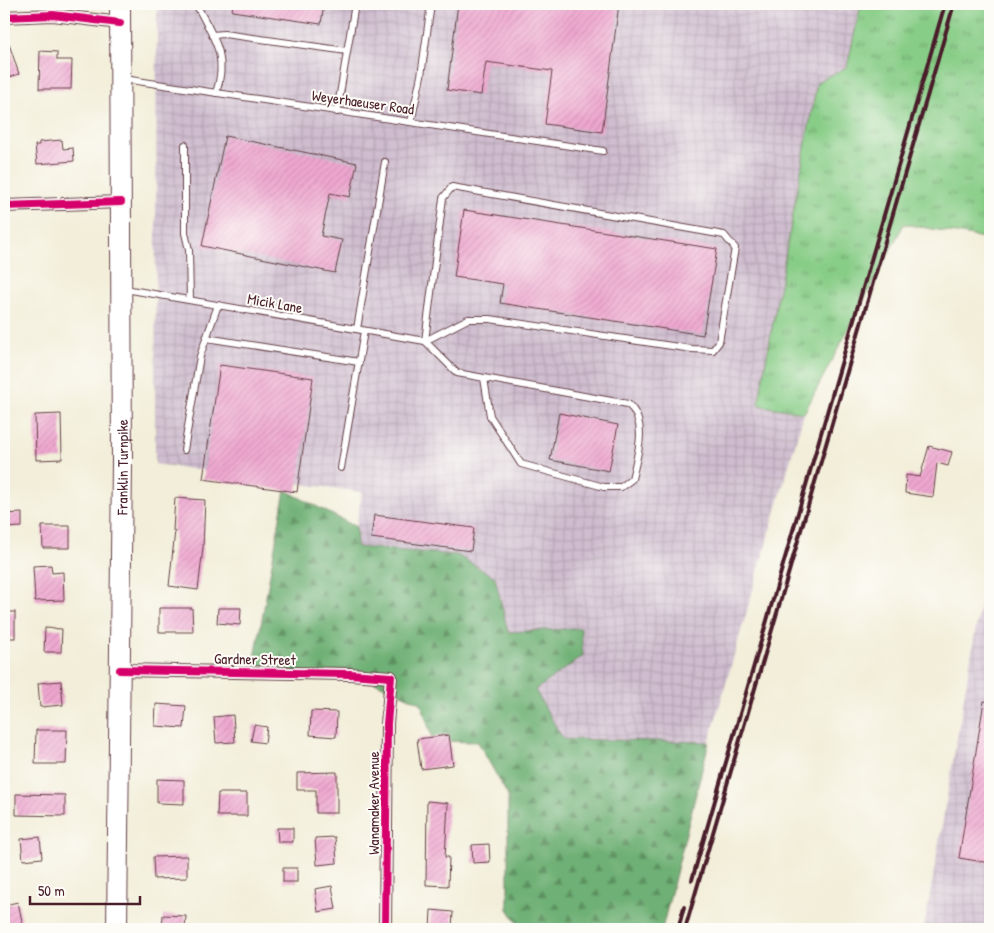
<svg xmlns="http://www.w3.org/2000/svg" width="994" height="933" viewBox="0 0 994 933" font-family="'Patrick Hand',sans-serif">
<style>
.industrial{fill:url(#industrial-grid)}
.grass{fill:url(#grass-tufts);stroke:#697659}
.forest{fill:url(#forest-firs);stroke:#5c6850}
.building{fill:url(#building-hatch)}
.lines{fill:none;stroke-linecap:round;stroke-linejoin:round}
.service-casing{stroke:#633e45;stroke-width:8}
.minor-casing{stroke:#633e45;stroke-width:14}
.primary-casing{stroke:#633e45;stroke-width:22}
.service{stroke:#fff;stroke-width:6}
.minor{stroke:#fff;stroke-width:12}
.primary{stroke:#fff;stroke-width:20}
.rail{stroke:#4a1f2b;stroke-width:4}
.cycleway-casing{stroke:#fdfcf7;stroke-width:11}
.cycleway{stroke:#d6006c;stroke-width:8}
.labels{text-anchor:middle;dominant-baseline:central;stroke-width:4;stroke-linejoin:round;paint-order:stroke}
.street-label{font-size:15px;fill:#4a1f2b;stroke:#fdfcf7}
</style>
<defs>
<pattern id="industrial-grid" width="8" height="8" patternUnits="userSpaceOnUse" patternTransform="scale(1.25)"><rect width="8" height="8" fill="#cfbdcf"/><path d="M0 4h8M4 0v8" fill="none" stroke="#b3a2b2"/></pattern>
<pattern id="grass-tufts" width="24" height="20" patternUnits="userSpaceOnUse" patternTransform="scale(1.25)"><rect width="24" height="20" fill="#88cd87"/><path d="M3 7l-1-3M5 7V3M7 7l1-3M15 17l-1-3M17 17v-4M19 17l1-3" fill="none" stroke="#71a66f"/></pattern>
<pattern id="forest-firs" width="22" height="20" patternUnits="userSpaceOnUse" patternTransform="scale(1.25)"><rect width="22" height="20" fill="#6eb074"/><path d="M5 1l3.5 6h-7zM16 11l3.5 6h-7z" fill="#5c8f5f"/></pattern>
<pattern id="building-hatch" width="6" height="6" patternUnits="userSpaceOnUse" patternTransform="scale(1.25)"><rect width="6" height="6" fill="#efa8d0"/><path d="M-1 1l2-2M0 6l6-6M5 7l2-2" fill="none" stroke="#ce90b3"/></pattern>
</defs>
<rect width="100%" height="100%" fill="#fdfcf7"/>
<filter id="ink" filterUnits="userSpaceOnUse"><feTurbulence type="fractalNoise" baseFrequency=".02" numOctaves="2"/><feDisplacementMap in="SourceGraphic" scale="10" xChannelSelector="R" yChannelSelector="G"/><feConvolveMatrix kernelMatrix="1 2 1 2 8 2 1 2 1" color-interpolation-filters="sRGB"/></filter>
<filter id="wash" filterUnits="userSpaceOnUse"><feTurbulence type="fractalNoise" baseFrequency=".0096" numOctaves="4" result="noise"/><feDisplacementMap in="SourceGraphic" scale="20" xChannelSelector="R" yChannelSelector="G"/><feGaussianBlur stdDeviation="1.12" result="paint"/><feColorMatrix in="noise" values="0 0 0 0 0 0 0 0 0 0 0 0 0 0 0 0 0 1.4 0 .05"/><feComposite in="paint" operator="in"/></filter>
<g filter="url(#wash)">
<rect width="100%" height="100%" fill="#f2eed9"/>
<g class="industrial">
<path d="M157,4H861L847,67L817,82L758,404L804,413L709,742L563,739L535,690L583,656L508,632L495,577L457,556L356,547V527L362,492L155,464Z"/>
<path d="M990,547V929H924Z"/>
</g>
<path class="grass" d="M861,4H990V239L904,224L804,413L758,405L817,82L847,67Z"/>
<path class="forest" d="M285,490L356,527L357,547L457,555L495,577L508,632L581,628L583,656L535,690L563,739L709,742L662,929H521L508,909V796L478,742L433,741L421,703L372,681L252,675Z"/>
<g id="blocks">
<g class="building">
<path d="M233,4H324L321,24L232,11Z"/>
<path d="M458,4H619L602,132L545,124L552,71L486,62L481,95L447,90Z"/>
<path d="M6,35L19,74L4,79V36Z"/>
<path d="M40,51L57,52V60H72L71,89H39Z"/>
<path d="M225,136L357,163L350,197L330,193L321,236L342,240L335,273L202,246Z"/>
<path d="M62,140L63,149L73,148L74,161L37,164L35,145H39V142Z"/>
<path d="M464,210L717,249L703,335L500,303L503,284L454,277Z"/>
<path d="M220,365L313,378L297,492L203,479Z"/>
<path d="M559,413L618,425L609,471L550,460Z"/>
<path d="M61,414L62,459L36,460L35,415Z"/>
<path d="M929,446L952,452L948,466L937,463L933,497L905,493L906,475L920,477Z"/>
<path d="M175,498L205,500L203,548L198,590L169,586L175,531H173Z"/>
<path d="M22,513V527L4,528V514Z"/>
<path d="M374,515L474,528L471,551L371,538Z"/>
<path d="M42,526H70V548H43Z"/>
<path d="M51,565L52,573L63,572L64,600L35,601L33,566Z"/>
<path d="M159,608H192L193,632H159Z"/>
<path d="M218,608H241L240,625L217,623Z"/>
<rect x="4" y="612" width="11" height="26"/>
<path d="M45,628L62,629L61,652H44Z"/>
<path d="M61,681L63,705L40,707L38,683Z"/>
<path d="M984,701L990,702V863L959,858Z"/>
<path d="M156,704L186,706L184,728L155,726Z"/>
<path d="M311,711L337,712L336,737L310,735Z"/>
<path d="M233,715L235,742L216,743L214,717Z"/>
<path d="M254,725L267,727L265,743L251,741Z"/>
<path d="M36,730H67L66,764H35Z"/>
<path d="M449,735L453,765L421,769L417,739Z"/>
<path d="M337,772V813H316V790H297V773Z"/>
<path d="M157,779L184,780V804L157,803Z"/>
<path d="M218,793H247V816H217Z"/>
<path d="M16,794L65,795V816L16,815Z"/>
<path d="M427,801L448,803L445,857H449L448,886L426,885Z"/>
<path d="M277,828H293V842H278Z"/>
<path d="M40,837L42,858L23,860L21,839Z"/>
<path d="M335,837L337,863L317,865L315,838Z"/>
<path d="M489,844L490,862L473,863L472,845Z"/>
<path d="M187,856V878L154,879L153,857Z"/>
<rect x="283" y="868" width="14" height="14"/>
<path d="M332,886L336,909L318,912L315,889Z"/>
<path d="M18,902L23,926L4,929V905Z"/>
<path d="M431,910L453,912L452,929H430Z"/>
<path d="M163,915L186,916L185,929H162Z"/>
</g>
</g>
</g>
<g filter="url(#ink)">
<use href="#blocks" fill-opacity="0" stroke="#633e45" stroke-width="1"/>
<g class="lines">
<defs>
<g id="service">
<path d="M196,4C213,37 229,55 216,93"/>
<path d="M212,35L224,34L347,51"/>
<path d="M124,79L603,151"/>
<path d="M337,112L355,4"/>
<path d="M411,122L421,76L431,4"/>
<path d="M185,145V233L189,250L190,300"/>
<path d="M452,187L724,235L735,248L719,342L713,350L692,349L490,319H468L425,341L443,198Z"/>
<path d="M125,289L425,341"/>
<path d="M357,329L385,162"/>
<path d="M206,338L359,362"/>
<path d="M425,341L457,373L628,404C649,423 637,456 632,479L621,487H604L521,464L490,416L484,378"/>
<path d="M184,450L200,356L218,305"/>
<path d="M341,468L364,331"/>
</g>
<g id="minor">
<path d="M4,17L53,15L120,23"/>
<path d="M4,206L121,202"/>
<path d="M120,670L350,674L391,677L387,724L385,929"/>
</g>
<g id="primary">
<path id="s1" d="M117,929L122,463L120,4"/>
</g>
</defs>
<use href="#service" class="service-casing"/>
<use href="#minor" class="minor-casing"/>
<use href="#primary" class="primary-casing"/>
<use href="#service" class="service"/>
<use href="#minor" class="minor"/>
<use href="#primary" class="primary"/>
<g class="rail">
<path d="M692,880L945,4"/>
<path d="M678,929L684,907"/>
<path d="M685,929L954,4"/>
</g>
<defs>
<g id="cycleway">
<path d="M4,17L53,15L120,23"/>
<path d="M4,206L121,202"/>
<path d="M120,670L350,674L391,677L387,724L385,929"/>
</g>
</defs>
<use href="#cycleway" class="cycleway-casing"/>
<use href="#cycleway" class="cycleway"/>
</g>
</g>
<g class="labels">
<g class="street-label">
<text transform="translate(363 102) rotate(8)">Weyerhaeuser Road</text>
<text transform="translate(275 303) rotate(10)">Micik Lane</text>
<text stroke="none"><textPath href="#s1" startOffset="462">Franklin Turnpike</textPath></text>
<text transform="translate(255 659) rotate(1)">Gardner Street</text>
<text transform="translate(373 803) rotate(-90)">Wanamaker Avenue</text>
</g>
</g>
<rect width="994" height="933" fill="none" stroke="#fdfcf7" stroke-width="20"/>
<path d="M30 896v8h110v-8" fill="none" stroke="#4a1f2b" stroke-width="2.5"/>
<text x="38" y="896" font-size="15" fill="#4a1f2b" stroke="#fdfcf7" stroke-width="4" paint-order="stroke">50 m</text>
</svg>
